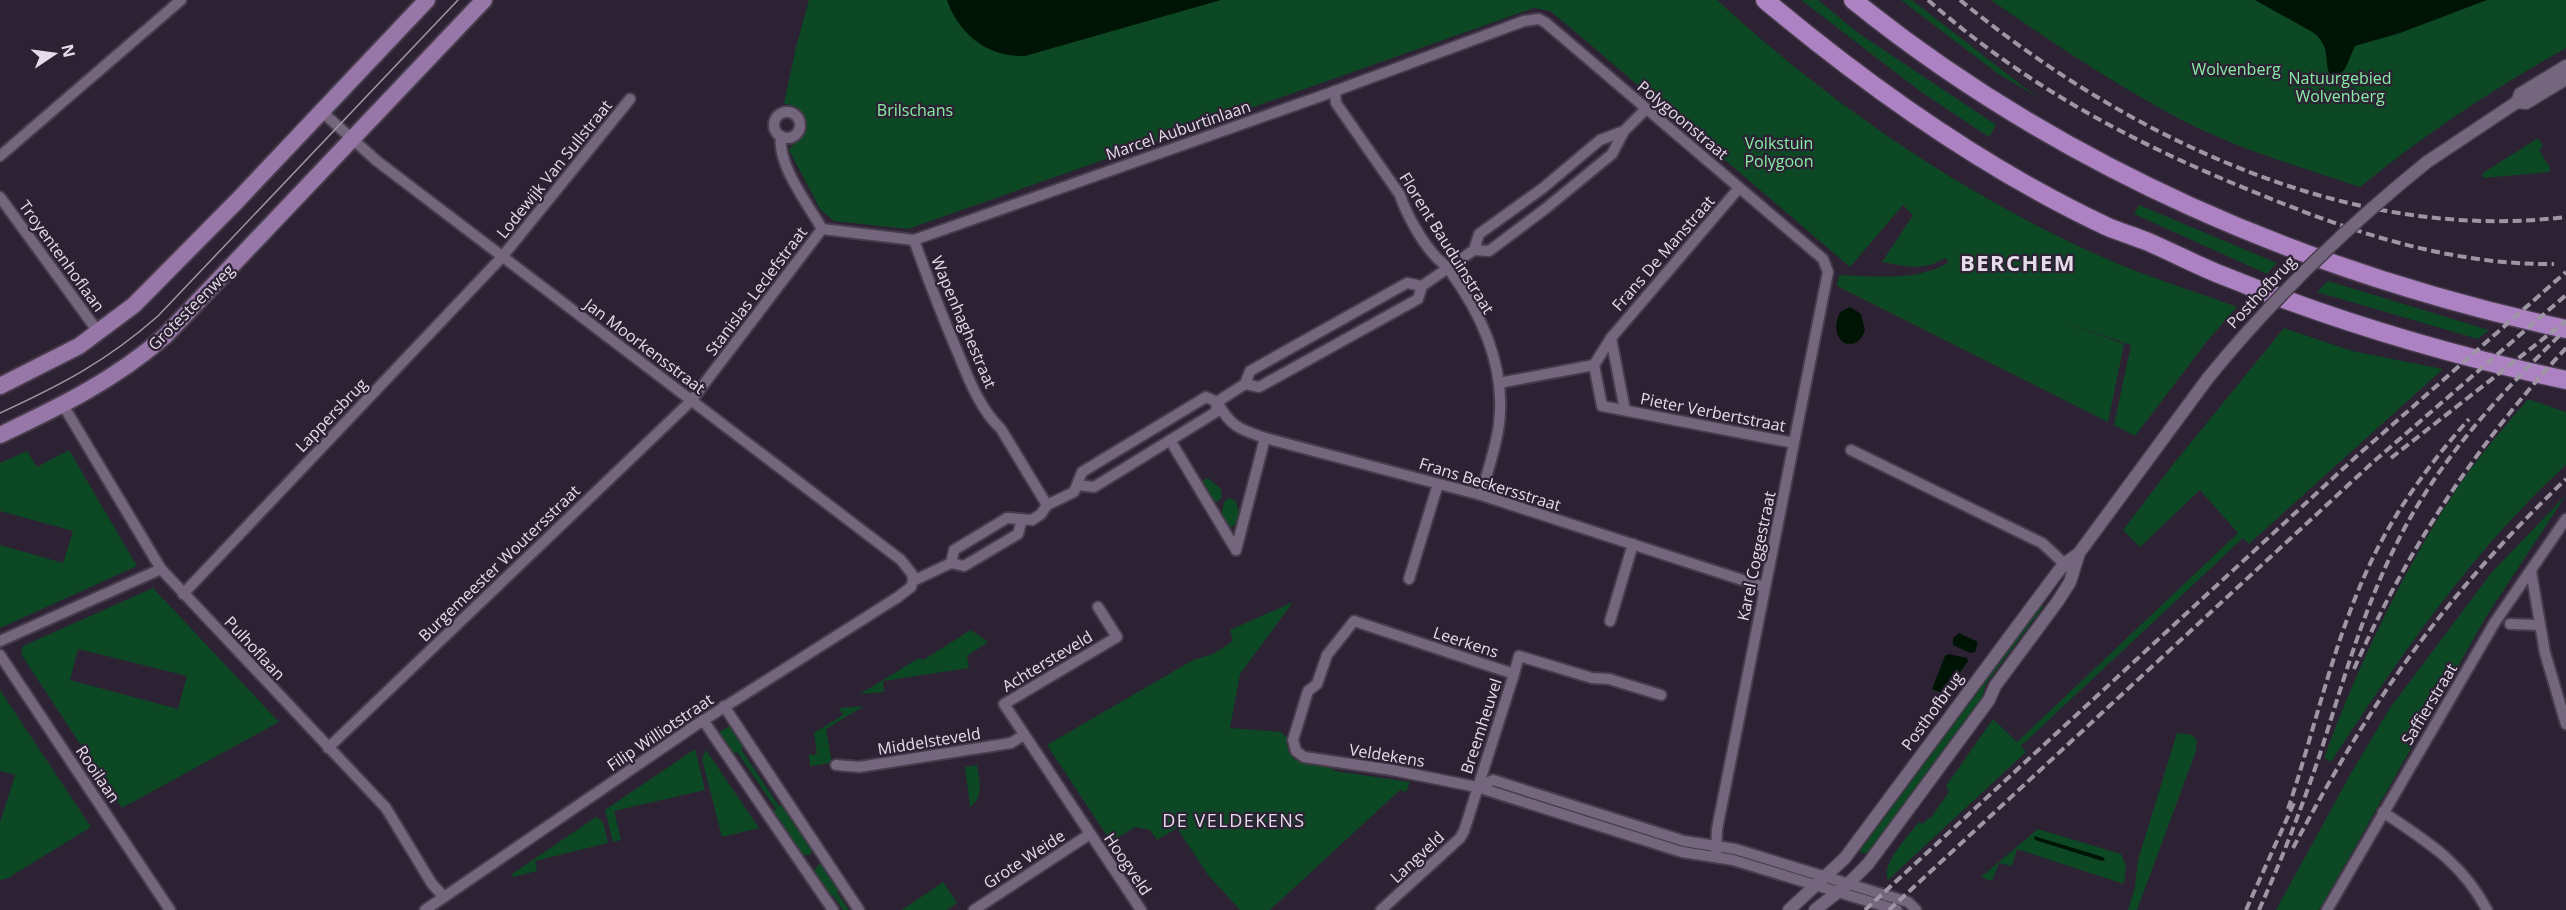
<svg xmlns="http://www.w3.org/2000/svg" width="2566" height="910" viewBox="0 0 2566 910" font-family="'Open Sans',sans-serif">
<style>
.green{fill:#0d4824;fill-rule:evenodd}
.water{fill:#001405}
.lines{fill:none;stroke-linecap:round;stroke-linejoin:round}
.minor-casing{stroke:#473c4c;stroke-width:14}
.tertiary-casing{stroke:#473c4c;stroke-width:15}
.primary-casing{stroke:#473c4c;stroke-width:20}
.motorway-casing{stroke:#473c4c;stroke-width:21}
.minor{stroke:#74667d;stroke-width:10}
.tertiary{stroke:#74667d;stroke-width:12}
.primary{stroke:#9677a7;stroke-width:16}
.motorway{stroke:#ac82c3;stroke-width:18}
.tram{stroke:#9f96a5;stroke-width:1.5}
.rail{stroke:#9f96a5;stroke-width:4;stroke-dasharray:9 4.5;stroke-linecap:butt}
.tertiary-bridge-casing{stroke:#473c4c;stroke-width:15;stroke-linecap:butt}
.tertiary-bridge{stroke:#74667d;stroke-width:12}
.labels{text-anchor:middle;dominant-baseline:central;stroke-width:4.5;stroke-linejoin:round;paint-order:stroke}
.park-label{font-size:16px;fill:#87eca3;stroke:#2d2134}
.street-label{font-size:16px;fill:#e4dce9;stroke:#2d2134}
.neighbourhood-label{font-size:18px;letter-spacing:1.5px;fill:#e4dce9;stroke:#2d2134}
.district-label{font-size:22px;font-weight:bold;letter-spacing:1.5px;fill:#e4dce9;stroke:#2d2134}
</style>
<rect width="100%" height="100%" fill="#2d2134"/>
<g class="green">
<path d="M809,0H1717C1830,104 1960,193 2100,256C2144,276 2192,290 2237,307L2208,340L2135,436L2114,425L2131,345L2065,323L2124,344L2108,422L1837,286L1839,275C1873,276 1919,282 1949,262L1945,258C1922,272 1907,266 1882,262L1913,215L1903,205L1850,267L1572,29L1550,11L1534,8L908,229L834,221L820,209L789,150C793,143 799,141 803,135C813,120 799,104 784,104L796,47Z"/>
<path d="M1801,0H1818L1858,33L1996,125L1989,137L1920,91Z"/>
<path d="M1901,0H1912L2037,97L1997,73Z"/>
<path d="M1991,0H2566V48C2493,89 2425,134 2360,187C2298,166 2234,148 2176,117C2111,82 2051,42 1991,0Z"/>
<path d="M2538,138L2543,146L2539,150L2550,168L2549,172L2483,178V173Z"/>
<path d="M2139,205L2277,263L2267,274L2134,214Z"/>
<path d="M2328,281L2489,330L2478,339L2317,292Z"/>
<path d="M2284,328L2352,351L2443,369L2249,544L2243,538L2021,746L2026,752L1888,880C1880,865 1909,835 1919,822L1923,824L1928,818L1930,819L1949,792L1946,786L1993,719L2017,742L2238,533L2200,490L2140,547L2123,530L2175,462Z"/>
<path d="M2528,399L2566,412V465C2472,551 2400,656 2331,762L2324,758C2357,668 2400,577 2452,496C2474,461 2502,430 2528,399Z"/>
<path d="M69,450L137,566L0,628V545L63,563L73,531L0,511V463L27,451L37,467Z"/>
<path d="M1208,478L1221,489L1222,497L1217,502L1209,499L1203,490L1202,481Z"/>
<path d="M2566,495L2486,617L2319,910H2276L2350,775L2390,708L2492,572Z"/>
<path d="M1230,498L1236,501L1239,513L1235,525L1229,528C1221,519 1220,513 1225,501Z"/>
<path d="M153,588L279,722L122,808L21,654L23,646ZM78,649L187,676L178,709L70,680Z"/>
<path d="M1293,602L1240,674L1230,728L1281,732L1287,738C1285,774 1321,757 1335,771L1410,782L1406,792L1400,790L1270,910H1240L1208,875L1177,828L1157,840L1150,830L1135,827L1111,842L1047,745L1193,660L1213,654L1233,641L1230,630Z"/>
<path d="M2042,605L2044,606L1986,684L1981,701L1869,854L1859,852Z"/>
<path d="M971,630L988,642L967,656L969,668L883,681L884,692L860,694L919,658L923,660Z"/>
<path d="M0,690L91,827L8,878L0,880V823L15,775L0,771Z"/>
<path d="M864,706L826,729L832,763L810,766L809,755L817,754L814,733L843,715L839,708Z"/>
<path d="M731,725L745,746L741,749L779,806L784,804L813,848L810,855H801L771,812L776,809L737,752L732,754L718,733Z"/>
<path d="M2177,733L2192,735L2197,741L2196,751L2137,910H2128L2135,887L2138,860Z"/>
<path d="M695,749L705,790L614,811L621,840L613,842L605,810Z"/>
<path d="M706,750L759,828L722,837L702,759Z"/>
<path d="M977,765C979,781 985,796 970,807L965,767Z"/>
<path d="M596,817L603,822L608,843L535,861L537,871L513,877L512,874Z"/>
<path d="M2038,829L2121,854L2126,866L2124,884L2017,849L2012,866L1999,863L1992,881L1981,877Z"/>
<path d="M819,864L824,865L841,889L837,892L849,910H843L833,895L828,898L813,872Z"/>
<path d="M943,882L957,903L947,910H902Z"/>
</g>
<g class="water">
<path d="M947,0H1221L1025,56C989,58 958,34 947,0Z"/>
<path d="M2255,0H2487L2400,33L2355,46L2345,69L2336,78L2331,77C2322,60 2333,50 2314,33Z"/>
<path d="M1850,307L1861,314L1865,331C1860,341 1856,346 1844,343C1834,335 1835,323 1840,312Z"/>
<path d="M1959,633L1978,642L1975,652L1970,653L1953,645V638Z"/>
<path d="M1949,654L1967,658L1968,661L1945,694L1932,689L1945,656Z"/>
<path d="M2034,836L2103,857L2105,860L2102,861L2035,840Z"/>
</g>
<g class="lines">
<defs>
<g id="minor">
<path d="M1335,91L1336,103L1400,195C1406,214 1423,244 1437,258C1441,262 1446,266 1450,271C1482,315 1506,368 1499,424C1496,448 1487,472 1481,495"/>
<path d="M321,111L377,161L901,560L912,574L913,581"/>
<circle cx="787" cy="125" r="13"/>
<path d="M781,136C777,165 808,204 822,229"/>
<path d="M0,156L181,0"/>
<path d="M0,197L99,333"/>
<path d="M822,229L914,240L1327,94L1524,21L1539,19L1546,23L1823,259L1828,272L1717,829L1716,857"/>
<path d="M914,240C928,279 942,316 958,353C969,380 980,409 1001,429L1047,505"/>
<path d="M1474,250L1489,251L1545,209L1612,154L1624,131L1646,109"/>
<path d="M1611,338L1625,410"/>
<path d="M1594,365L1602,406L1794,443"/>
<path d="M1594,365L1611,338L1739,188"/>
<path d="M1499,383L1594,365"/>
<path d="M1245,384L1259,387L1418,299L1422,286L1474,250L1479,234L1543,188L1600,140L1624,131"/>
<path d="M1217,402C1231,427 1239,429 1265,438L1481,495L1764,587"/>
<path d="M63,405L161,569L386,808L432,884L444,897"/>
<path d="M1170,440L1236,550"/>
<path d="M1851,450L2042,543L2069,568"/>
<path d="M1078,485L1094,487L1216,412L1217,402L1245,384L1250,371L1407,283L1422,286"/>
<path d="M1236,550L1265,438"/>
<path d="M951,563L964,566L1018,534L1022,519"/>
<path d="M2531,571L2545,653L2566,724"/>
<path d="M1409,579L1438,484"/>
<path d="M913,581L951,563L954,550L1007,518L1032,520L1041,514L1047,505L1074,492L1082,472L1206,397L1217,402"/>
<path d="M183,594L502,257L630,99"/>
<path d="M1098,607L1117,637L1004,704L1141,910"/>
<path d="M1610,621L1633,544"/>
<path d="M2510,624L2540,625"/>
<path d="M0,641L161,569"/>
<path d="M0,655L170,910"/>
<path d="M1661,695L1609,679L1592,678L1519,656L1514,674L1354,621L1327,655L1317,684L1308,691L1293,740L1296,751L1304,757L1392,770L1477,787L1682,852L1733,860L1897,910"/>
<path d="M724,706L859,910"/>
<path d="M703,720L833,910"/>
<path d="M328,748L691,401L822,229"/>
<path d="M836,765L859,767L1011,743L1024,735"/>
<path d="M1477,787L1493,780L1684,841L1735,849L1875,892L1908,902L1916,910"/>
<path d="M2383,812C2426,841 2462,862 2487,910"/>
<path d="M425,910L696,725L898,597L911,587L913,581"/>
<path d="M974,910L1090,834"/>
<path d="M1381,910L1460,838L1464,831L1514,674"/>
<path d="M2327,910L2495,622L2566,519"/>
</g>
<g id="tertiary">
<path d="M2517,102L2526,103L2566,79"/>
<path d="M2427,162L2517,102L2520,94L2566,66"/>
<path d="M1789,910L1845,858L2054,577L2064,564L2079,553L2208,378"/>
<path d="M1815,910L1848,884L1868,864L1989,700L1995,686L2058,601L2070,582L2079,553"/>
</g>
<g id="primary">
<path d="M0,386L79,346L134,305L236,202L427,0"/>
<path d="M0,435C59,407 115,380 165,336L484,0"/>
</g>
<g id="motorway">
<path d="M1765,0C1869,87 1984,169 2108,227C2120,232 2133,236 2146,241C2172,252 2198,266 2224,276C2335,321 2449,355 2566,380"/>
<path d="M1853,0C2060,167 2307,273 2566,329"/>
</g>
</defs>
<use href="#minor" class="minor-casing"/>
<use href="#tertiary" class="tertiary-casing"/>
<use href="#primary" class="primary-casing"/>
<use href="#motorway" class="motorway-casing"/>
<use href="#minor" class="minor"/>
<use href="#tertiary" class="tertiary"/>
<use href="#primary" class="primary"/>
<use href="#motorway" class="motorway"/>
<path class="tram" d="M0,413C61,385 107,361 158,316L458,0"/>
<g class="rail">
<path d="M1928,0C2029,89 2139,146 2264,196C2357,234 2452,265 2554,264"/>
<path d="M1960,0C2126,136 2347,244 2566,217"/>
<path d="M2391,458L2566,321"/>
<path d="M2354,669C2408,548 2476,445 2566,348"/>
<path d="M2288,809C2315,729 2333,643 2369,566C2394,512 2429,464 2469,419"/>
<path d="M2293,848C2321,796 2350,744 2383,695C2435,616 2498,544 2566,479"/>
<path d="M1865,910L2358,455L2566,272"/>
<path d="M1889,910L2372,463L2566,295"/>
<path d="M2246,910L2294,803"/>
<path d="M2259,910C2282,859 2302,807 2320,754C2344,679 2365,603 2402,533C2443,455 2501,393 2563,332"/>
</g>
<defs>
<path id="tertiary-bridge" d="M2208,378C2274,297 2345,228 2427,162"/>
</defs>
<use href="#tertiary-bridge" class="tertiary-bridge-casing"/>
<use href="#tertiary-bridge" class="tertiary-bridge"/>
</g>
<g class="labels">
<g class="park-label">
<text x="2236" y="69">Wolvenberg</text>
<text x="2340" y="78">Natuurgebied<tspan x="2340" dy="18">Wolvenberg</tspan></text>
<text x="915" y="110">Brilschans</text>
<text x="1779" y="143">Volkstuin<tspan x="1779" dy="18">Polygoon</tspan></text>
</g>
<g class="street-label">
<text transform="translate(1683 120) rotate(40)">Polygoonstraat</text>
<text transform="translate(1178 130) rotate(-19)">Marcel Auburtinlaan</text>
<text transform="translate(554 169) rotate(-51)">Lodewijk Van Sullstraat</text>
<text transform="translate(1447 243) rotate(58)">Florent Bauduinstraat</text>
<text transform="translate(1663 253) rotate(-49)">Frans De Manstraat</text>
<text transform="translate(62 256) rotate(54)">Troyentenhoflaan</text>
<text transform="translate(756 291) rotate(-53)">Stanislas Leclefstraat</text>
<text transform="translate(2261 292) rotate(-47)">Posthofbrug</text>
<text transform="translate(191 307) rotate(-45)">Grotesteenweg</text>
<text transform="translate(964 322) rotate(67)">Wapenhaghestraat</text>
<text transform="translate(645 346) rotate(37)">Jan Moorkensstraat</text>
<text transform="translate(1713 412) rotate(11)">Pieter Verbertstraat</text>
<text transform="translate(331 415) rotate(-46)">Lappersbrug</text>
<text transform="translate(1490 484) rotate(17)">Frans Beckersstraat</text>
<text transform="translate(1756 556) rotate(-78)">Karel Coggestraat</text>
<text transform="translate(499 563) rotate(-44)">Burgemeester Woutersstraat</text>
<text transform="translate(1466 642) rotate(18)">Leerkens</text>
<text transform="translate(255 648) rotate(47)">Pulhoflaan</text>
<text transform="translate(1047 661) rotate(-31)">Achtersteveld</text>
<text transform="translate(2429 704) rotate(-59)">Saffierstraat</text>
<text transform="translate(1932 711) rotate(-54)">Posthofbrug</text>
<text transform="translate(1481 726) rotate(-72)">Breemheuvel</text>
<text transform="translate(660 732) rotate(-34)">Filip Williotstraat</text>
<text transform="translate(929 741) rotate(-9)">Middelsteveld</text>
<text transform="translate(1387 755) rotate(9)">Veldekens</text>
<text transform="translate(98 774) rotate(56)">Rooilaan</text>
<text transform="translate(1417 857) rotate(-43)">Langveld</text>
<text transform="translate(1024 859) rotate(-33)">Grote Weide</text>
<text transform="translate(1128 864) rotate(56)">Hoogveld</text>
</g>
<g class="neighbourhood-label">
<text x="1234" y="820">DE VELDEKENS</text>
</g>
<g class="district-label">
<text x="2018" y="262">BERCHEM</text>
</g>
</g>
<g transform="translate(54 54) rotate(77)" stroke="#2d2134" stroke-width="4.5" paint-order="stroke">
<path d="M0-4.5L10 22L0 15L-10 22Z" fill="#e4dce9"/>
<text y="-9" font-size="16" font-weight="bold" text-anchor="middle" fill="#e4dce9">N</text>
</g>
</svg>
